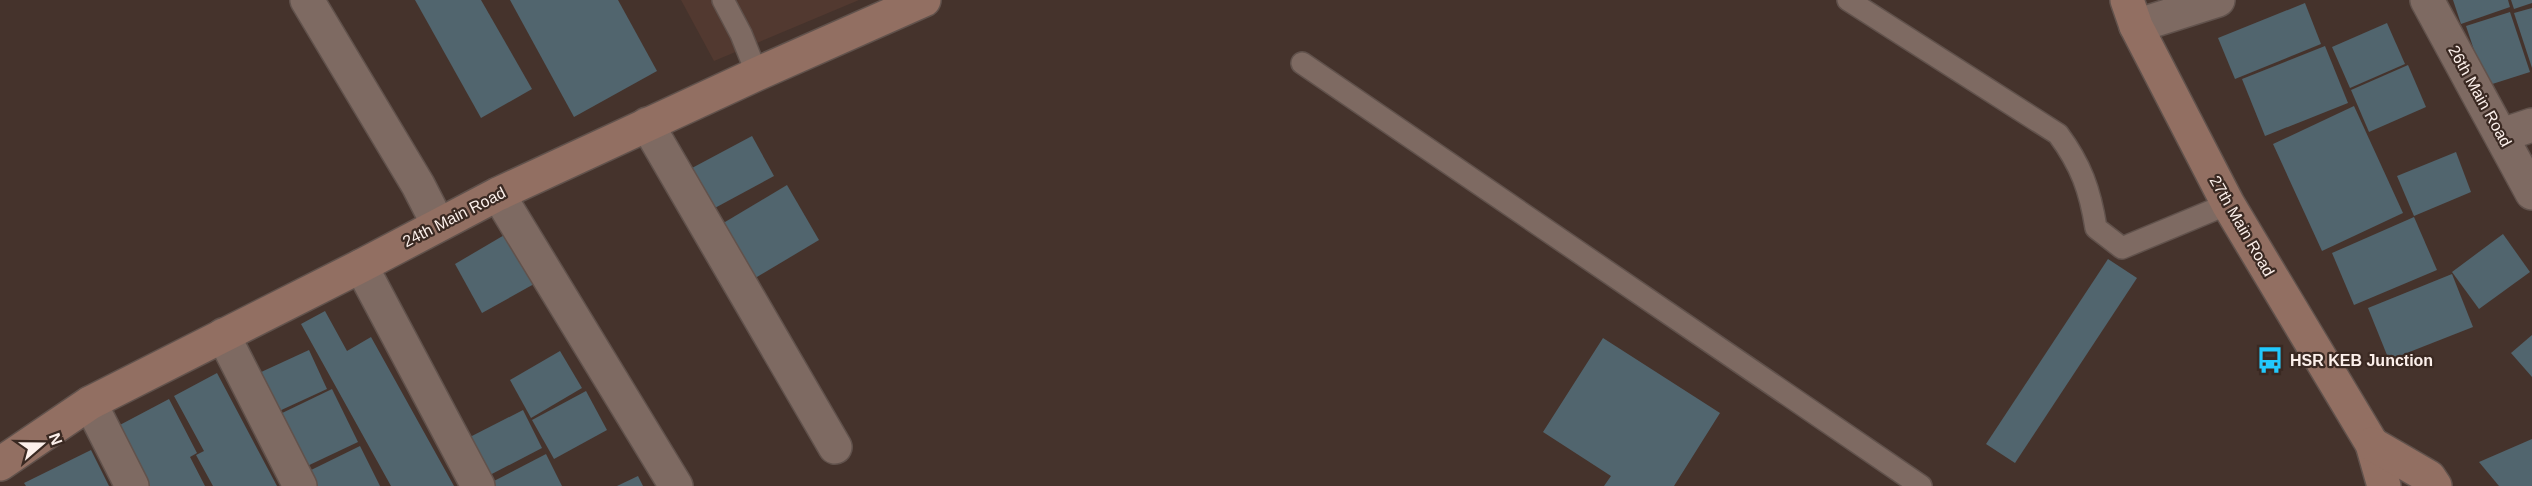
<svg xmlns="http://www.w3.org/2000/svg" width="2532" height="486" viewBox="0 0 2532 486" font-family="Arial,sans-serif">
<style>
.built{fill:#523930}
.building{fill:#51656e}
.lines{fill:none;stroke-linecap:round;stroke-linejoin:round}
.lane-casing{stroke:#61524c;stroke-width:24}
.street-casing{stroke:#61524c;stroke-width:36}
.secondary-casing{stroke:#61524c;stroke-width:36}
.lane{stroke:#7e6a62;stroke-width:21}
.street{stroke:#7e6a62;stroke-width:33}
.secondary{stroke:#926f62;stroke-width:33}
.labels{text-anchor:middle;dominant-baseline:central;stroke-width:4.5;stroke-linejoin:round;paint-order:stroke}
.street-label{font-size:16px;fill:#fcf0eb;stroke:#3a2922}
.poi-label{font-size:16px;font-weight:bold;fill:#fcf0eb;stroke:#3a2922;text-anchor:start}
</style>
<rect width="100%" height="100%" fill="#45332c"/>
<path class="built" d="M681,0H859L714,61Z"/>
<g class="building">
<path d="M415,0H481L532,89L481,118Z"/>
<path d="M510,0H618L657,71L574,117Z"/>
<path d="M2453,0H2508L2510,7L2461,24Z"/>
<path d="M2511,0H2532V3L2514,9Z"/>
<path d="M2305,3L2321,44L2235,79L2218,38Z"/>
<path d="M2532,8V68L2514,13Z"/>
<path d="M2510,12L2530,72L2486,86L2466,26Z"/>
<path d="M2387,23L2405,64L2350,88L2332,47Z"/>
<path d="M2325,46L2348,103L2265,136L2242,79Z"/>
<path d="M2408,65L2426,107L2369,132L2351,90Z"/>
<path d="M2354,106L2403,213L2322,251L2273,144Z"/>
<path d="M752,136L774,176L713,209L692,168Z"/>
<path d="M2456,152L2471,192L2414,216L2397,176Z"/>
<path d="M787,185L819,240L752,280L720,225Z"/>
<path d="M2414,217L2437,270L2354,305L2332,253Z"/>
<path d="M506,234L534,284L482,313L455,264Z"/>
<path d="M2503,234L2530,272L2479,309L2452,272Z"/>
<path d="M2108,259L2137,278L2015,463L1986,444Z"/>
<path d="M2452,274L2473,327L2389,360L2368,308Z"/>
<path d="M325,311L347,351L371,337L454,486H391L301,324Z"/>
<path d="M2532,335V377L2511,353Z"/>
<path d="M1603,338L1720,413L1674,486H1604L1611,476L1543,432Z"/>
<path d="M309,350L327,389L277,412L259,373Z"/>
<path d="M560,351L582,388L531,418L510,380Z"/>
<path d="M217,373L277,486H213L196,455L204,451L174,396Z"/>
<path d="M332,389L358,442L303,468L278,415Z"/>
<path d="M586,391L607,430L554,459L532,420Z"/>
<path d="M169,399L197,453L190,457L205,486H146L116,427Z"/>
<path d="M523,410L542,448L488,476L468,438Z"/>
<path d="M2532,439V486H2499L2479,462Z"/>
<path d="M360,446L380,486H313L307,472Z"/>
<path d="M91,450L109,486H26L24,483Z"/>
<path d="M546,454L562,486H494L492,482Z"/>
<path d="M638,476L643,486H617Z"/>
</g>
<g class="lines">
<defs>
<g id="lane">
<path d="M723,0L741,34L757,74"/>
<path d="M1848,0L2058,134C2081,165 2090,190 2096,228L2122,248L2228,204"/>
<path d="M1302,63L1921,486"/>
</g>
<g id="street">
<path d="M307,0L418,185L438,224"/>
<path d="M2427,0L2532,193"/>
<path d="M2136,26L2218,0"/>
<path d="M647,124L835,447"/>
<path d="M2502,135L2532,125"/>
<path d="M498,194L676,486"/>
<path d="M361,266L478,486"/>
<path d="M223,335L300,486"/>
<path d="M90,403L132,486"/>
</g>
<g id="secondary">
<path d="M2127,0L2136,26L2228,204L2372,444L2384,486"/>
<path d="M2372,444L2429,477L2435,486"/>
<path d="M0,464L90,403L361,266L498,194L757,74L924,0"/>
</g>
</defs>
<use href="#lane" class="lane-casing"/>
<use href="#street" class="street-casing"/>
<use href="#secondary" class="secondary-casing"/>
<use href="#lane" class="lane"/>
<use href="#street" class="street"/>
<use href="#secondary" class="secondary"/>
</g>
<defs>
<symbol id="bus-bare" viewBox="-9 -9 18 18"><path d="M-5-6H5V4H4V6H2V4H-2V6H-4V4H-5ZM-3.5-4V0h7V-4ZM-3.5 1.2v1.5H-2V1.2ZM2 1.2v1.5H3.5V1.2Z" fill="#22c9fd" stroke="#3a2922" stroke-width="2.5" paint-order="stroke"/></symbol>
</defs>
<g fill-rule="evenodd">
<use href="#bus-bare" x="2251" y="341" width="38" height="38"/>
</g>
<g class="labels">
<g class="street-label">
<text transform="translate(2480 96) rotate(61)">26th Main Road</text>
<text transform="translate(454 217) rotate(-27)">24th Main Road</text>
<text transform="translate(2242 226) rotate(60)">27th Main Road</text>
</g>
<g class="poi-label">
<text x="2290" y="360">HSR KEB Junction</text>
</g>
</g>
<g transform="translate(42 444) rotate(70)" stroke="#3a2922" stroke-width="4.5" paint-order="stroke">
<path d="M0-4.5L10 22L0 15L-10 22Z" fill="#fcf0eb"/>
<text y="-9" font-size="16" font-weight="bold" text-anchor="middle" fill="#fcf0eb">N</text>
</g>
</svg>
